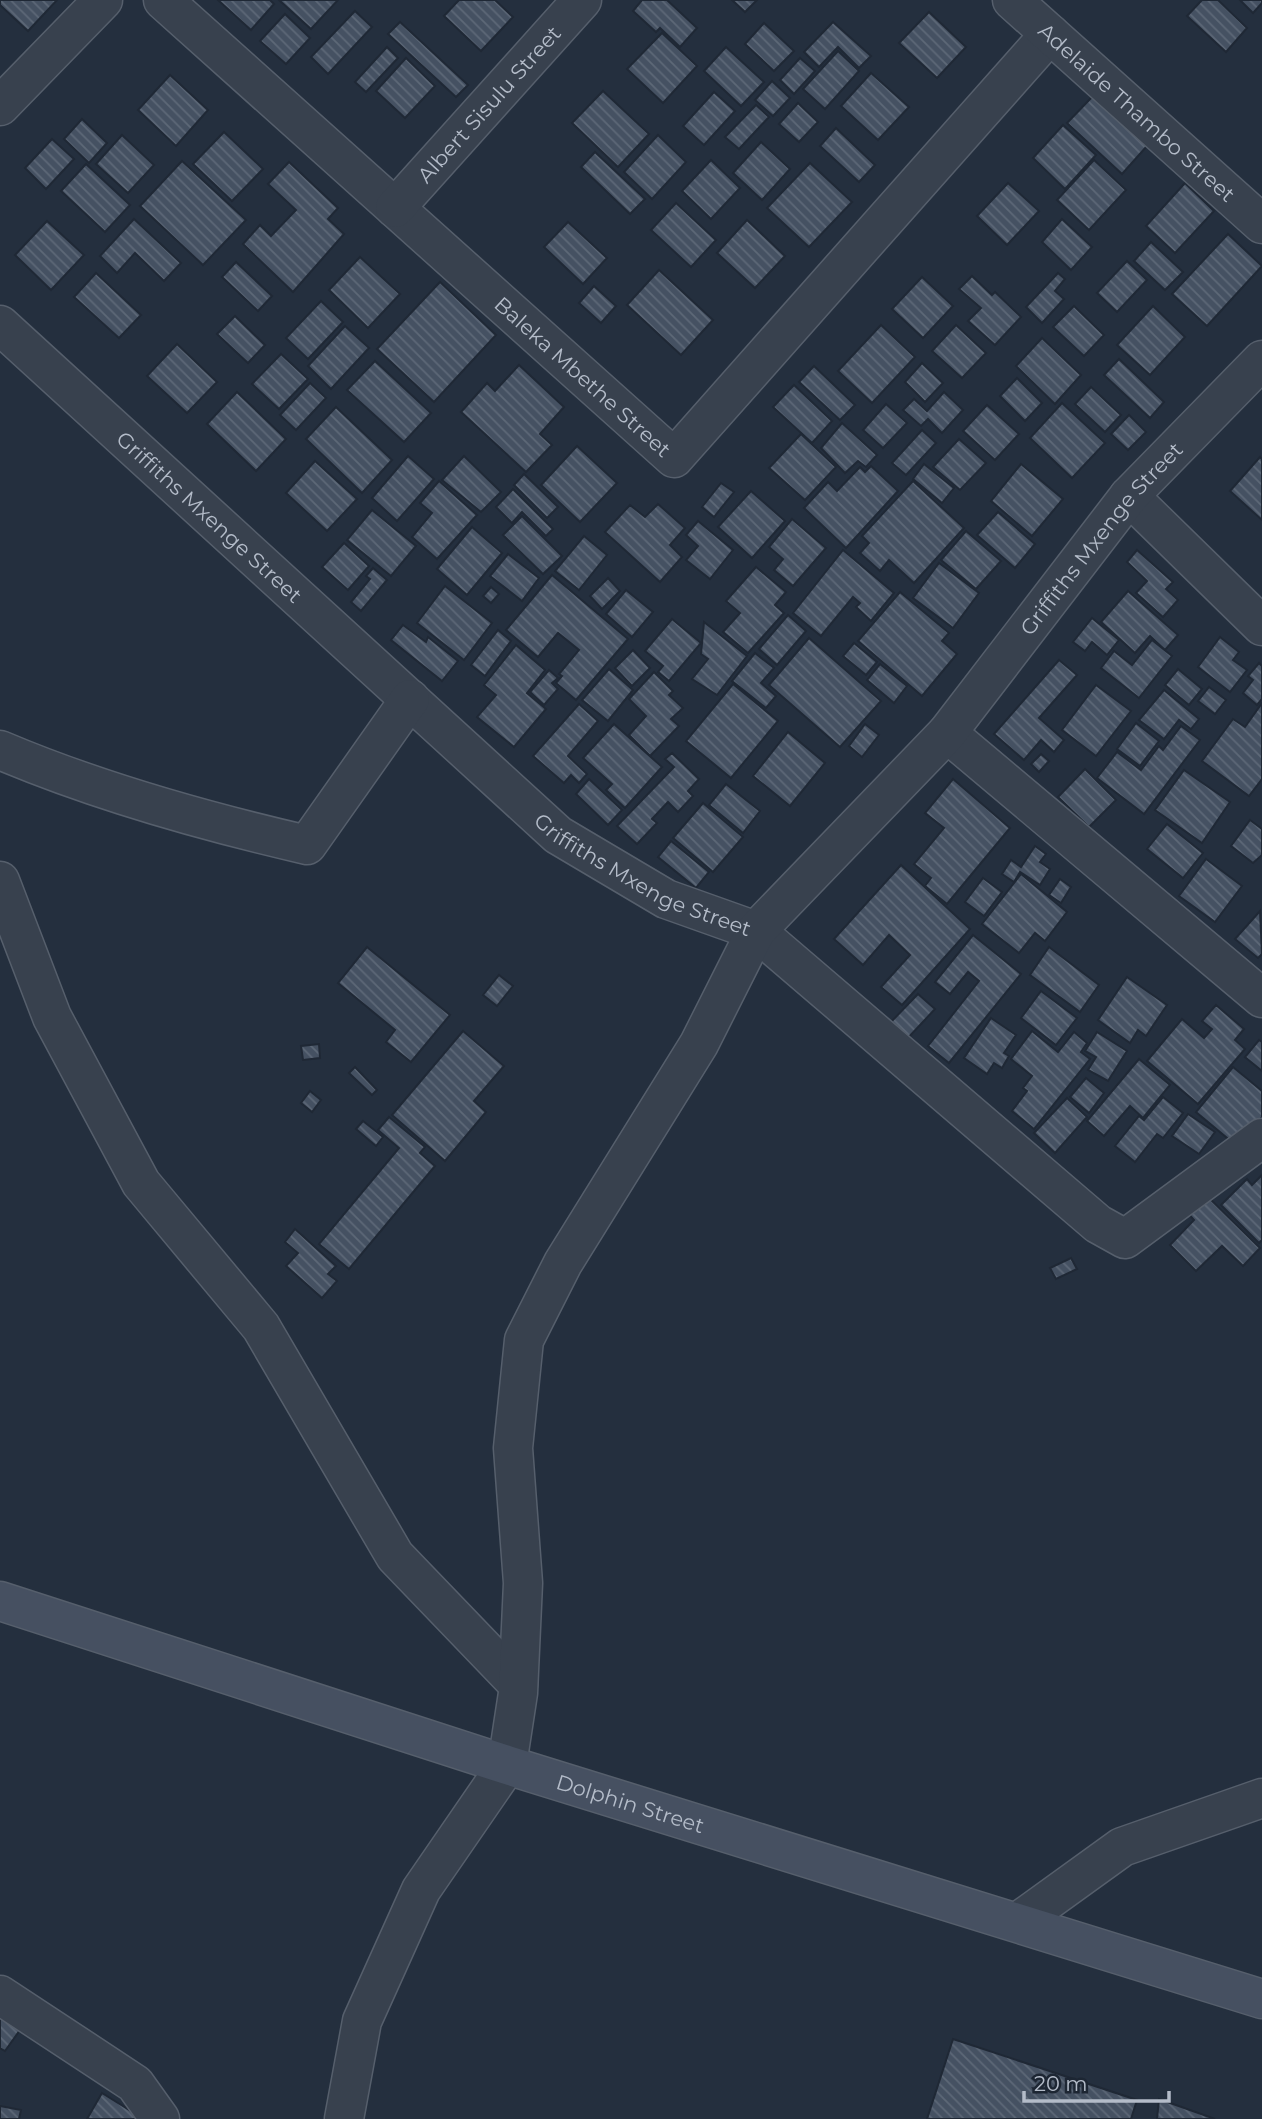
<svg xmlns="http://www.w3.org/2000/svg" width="1262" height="2119" viewBox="0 0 1262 2119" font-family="Montserrat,sans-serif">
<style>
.building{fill:url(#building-back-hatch);stroke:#1f2835;stroke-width:2}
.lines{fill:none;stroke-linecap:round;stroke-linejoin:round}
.street-casing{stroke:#565f6c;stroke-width:41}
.secondary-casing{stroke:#565f6c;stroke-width:41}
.street{stroke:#38414e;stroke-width:38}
.secondary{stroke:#465061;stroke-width:38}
.labels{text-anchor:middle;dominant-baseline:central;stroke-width:6;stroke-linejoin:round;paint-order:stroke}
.street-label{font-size:21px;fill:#b4bcc9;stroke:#1d2633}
</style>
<defs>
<pattern id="building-back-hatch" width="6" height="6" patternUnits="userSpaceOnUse" patternTransform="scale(1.75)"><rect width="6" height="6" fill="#455162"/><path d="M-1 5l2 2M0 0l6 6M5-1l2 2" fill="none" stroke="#5d6877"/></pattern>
</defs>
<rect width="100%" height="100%" fill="#242f3e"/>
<g class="building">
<path d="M0,0H57L28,31L0,5Z"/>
<path d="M218,0H270L274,4L251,30Z"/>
<path d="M279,0H338L311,29Z"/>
<path d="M459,0H495L513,17L481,51L444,16Z"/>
<path d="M642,0H667L697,28L680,47L660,28L656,32L633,11Z"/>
<path d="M732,0H757L745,12Z"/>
<path d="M1202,0H1218L1247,28L1226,52L1187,16Z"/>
<path d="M1240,0H1262V3L1253,13Z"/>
<path d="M355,11L372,27L328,74L311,57Z"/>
<path d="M929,12L966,47L937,78L899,43Z"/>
<path d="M285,14L310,38L286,64L260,41Z"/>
<path d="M400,22L468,85L456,97L388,34Z"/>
<path d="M833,22L871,56L859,68L838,47L819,67L804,52Z"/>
<path d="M764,23L794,51L774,71L745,44Z"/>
<path d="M662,33L697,66L663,103L627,69Z"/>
<path d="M387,47L398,58L366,92L355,82Z"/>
<path d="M726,47L764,82L741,106L704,71Z"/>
<path d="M838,51L859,71L825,109L803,89Z"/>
<path d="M406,58L435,86L405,118L376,91Z"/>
<path d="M800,58L815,71L794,94L780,80Z"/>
<path d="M871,73L909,107L878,140L841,106Z"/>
<path d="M170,75L208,110L176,146L138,110Z"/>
<path d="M772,81L790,98L773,116L755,100Z"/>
<path d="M603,91L649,134L618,167L572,123Z"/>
<path d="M714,92L735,111L704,145L683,126Z"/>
<path d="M1093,96L1147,146L1122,174L1067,123Z"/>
<path d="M798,103L818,122L799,142L779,124Z"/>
<path d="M756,105L769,117L739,149L725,137Z"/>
<path d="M82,119L107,143L89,163L64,139Z"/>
<path d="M1063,125L1096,155L1065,189L1033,158Z"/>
<path d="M836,128L875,165L859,182L820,146Z"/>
<path d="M224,132L263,169L232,201L193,164Z"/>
<path d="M122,135L154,165L128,193L96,164Z"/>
<path d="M658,135L686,162L652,199L624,172Z"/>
<path d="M52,139L74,159L46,189L25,168Z"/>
<path d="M761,142L790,169L762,200L733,173Z"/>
<path d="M595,152L645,199L630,214L581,167Z"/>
<path d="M711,160L740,188L711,219L682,191Z"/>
<path d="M1094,160L1126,190L1089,230L1057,200Z"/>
<path d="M182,161L246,220L203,265L140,206Z"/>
<path d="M289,162L338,208L328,219L344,234L293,292L243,244L260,225L271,236L296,210L268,184Z"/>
<path d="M810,163L852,202L809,247L767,208Z"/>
<path d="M86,164L130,205L105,232L61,191Z"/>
<path d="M1008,183L1039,211L1007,245L977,216Z"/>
<path d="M1185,183L1214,211L1175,253L1146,226Z"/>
<path d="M676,203L716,240L691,267L651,230Z"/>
<path d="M134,219L181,263L164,281L135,253L117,273L100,256Z"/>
<path d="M1062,219L1092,247L1071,270L1042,242Z"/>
<path d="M747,220L785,256L755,288L717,253Z"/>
<path d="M47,221L84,255L51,290L15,255Z"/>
<path d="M568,222L607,258L583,284L544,247Z"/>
<path d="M1228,234L1262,266L1207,326L1172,294Z"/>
<path d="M1151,242L1183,272L1165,290L1134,261Z"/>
<path d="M360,257L400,294L368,328L329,290Z"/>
<path d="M1127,261L1147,280L1117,312L1097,293Z"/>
<path d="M236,262L272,296L258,311L222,277Z"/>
<path d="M659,270L713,320L681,355L627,305Z"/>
<path d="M96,273L141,315L119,338L74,297Z"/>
<path d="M1058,273L1065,279L1055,291L1064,299L1042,323L1026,307Z"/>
<path d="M972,276L992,295L995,292L1021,317L995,345L968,321L981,308L959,289Z"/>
<path d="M922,277L953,306L923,338L892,309Z"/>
<path d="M440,282L496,335L434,402L377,349Z"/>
<path d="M594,286L616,306L601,323L579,303Z"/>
<path d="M321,301L343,322L308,359L286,338Z"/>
<path d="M1074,306L1104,335L1084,356L1053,327Z"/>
<path d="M1153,306L1185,337L1150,375L1117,345Z"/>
<path d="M235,316L265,345L248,363L217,334Z"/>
<path d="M881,325L915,357L872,403L838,371Z"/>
<path d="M956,325L986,353L962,378L932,351Z"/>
<path d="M345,326L369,348L331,389L308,366Z"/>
<path d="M1042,338L1081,375L1055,404L1016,366Z"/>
<path d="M177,344L217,382L187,413L147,376Z"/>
<path d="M281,354L308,379L279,409L252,384Z"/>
<path d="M1119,359L1164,402L1150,418L1104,375Z"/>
<path d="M375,361L431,413L404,442L347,390Z"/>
<path d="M922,363L943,383L925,402L905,382Z"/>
<path d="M519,365L564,407L540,434L552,445L526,472L461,412L487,383L495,391Z"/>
<path d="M814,366L855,405L840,420L799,382Z"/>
<path d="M1017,378L1042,403L1025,421L1000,396Z"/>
<path d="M310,383L326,398L296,430L280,415Z"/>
<path d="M794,385L832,421L812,443L773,407Z"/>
<path d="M1091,387L1121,415L1105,432L1075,404Z"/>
<path d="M237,392L286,439L256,471L207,424Z"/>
<path d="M944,392L963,410L942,433L928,419L921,426L903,410L914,399L927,411Z"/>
<path d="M1062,403L1105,443L1072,478L1030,438Z"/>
<path d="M886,404L907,423L883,448L863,430Z"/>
<path d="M987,405L1019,434L995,460L963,431Z"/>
<path d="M336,407L392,460L362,493L306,439Z"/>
<path d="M1129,415L1146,432L1128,450L1111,434Z"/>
<path d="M842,423L877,455L866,467L858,461L845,473L821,448Z"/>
<path d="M922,430L936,443L906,475L892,463Z"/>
<path d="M801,434L836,467L805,500L769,468Z"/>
<path d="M959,439L986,463L960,490L933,467Z"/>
<path d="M577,446L617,483L580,522L541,485Z"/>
<path d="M408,456L434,479L397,521L372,498Z"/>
<path d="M464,456L501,492L481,512L442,480Z"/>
<path d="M1260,457L1262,459V520L1230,491Z"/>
<path d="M315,461L357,499L327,531L286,493Z"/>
<path d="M924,464L954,488L942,503L913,479Z"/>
<path d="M1021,464L1063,499L1032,536L991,501Z"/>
<path d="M871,466L898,491L846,548L804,508L828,482L837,491L860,467L865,472Z"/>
<path d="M524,474L558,507L547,518L514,485Z"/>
<path d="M439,481L477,515L437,559L412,537L432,513L420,503Z"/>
<path d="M913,481L964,528L914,583L889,560L880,571L860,553L869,543L862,536Z"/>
<path d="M721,483L734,492L714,517L702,507Z"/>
<path d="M513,489L553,529L546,536L522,512L512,523L496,507Z"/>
<path d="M751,491L785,521L752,558L718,527Z"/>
<path d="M658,504L685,528L670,545L682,557L660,582L605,532L630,505L645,517Z"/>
<path d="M372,510L416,546L391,576L347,540Z"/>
<path d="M998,512L1035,544L1015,568L977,535Z"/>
<path d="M522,516L562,556L543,574L503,535Z"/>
<path d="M792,519L826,548L793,586L774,570L783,559L769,547Z"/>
<path d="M698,521L733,550L710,579L686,560L698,546L686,535Z"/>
<path d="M472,527L502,553L467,595L437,569Z"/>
<path d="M966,531L1001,561L976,589L941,560Z"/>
<path d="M584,536L607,555L579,590L555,571Z"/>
<path d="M344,543L369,566L348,590L322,567Z"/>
<path d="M843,550L894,593L871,621L856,607L860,603L853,597L821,636L793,613Z"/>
<path d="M1137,550L1173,582L1166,589L1178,600L1163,617L1136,593L1147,581L1127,562Z"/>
<path d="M508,554L539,578L522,601L490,576Z"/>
<path d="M939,563L979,593L953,628L913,598Z"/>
<path d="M756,567L786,592L775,605L784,613L748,653L723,632L740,613L726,601Z"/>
<path d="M373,568L387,580L361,611L351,602L370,579L366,576Z"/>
<path d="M552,575L628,639L576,700L556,683L562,676L559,674L579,650L558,633L538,657L506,630Z"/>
<path d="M608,578L620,591L602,609L590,596Z"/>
<path d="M445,586L492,623L464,660L417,623Z"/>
<path d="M491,587L499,594L491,603L483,596Z"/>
<path d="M626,590L653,612L632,637L606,614Z"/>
<path d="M1128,591L1178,635L1165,650L1150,636L1135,653L1101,622Z"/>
<path d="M900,592L949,633L942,641L957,654L922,696L858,641Z"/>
<path d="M788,615L806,631L777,665L759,649Z"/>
<path d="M1092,618L1119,640L1107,655L1092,642L1085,651L1073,642Z"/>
<path d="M672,619L701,643L669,681L658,672L663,666L645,651Z"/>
<path d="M704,622L747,656L717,695L692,679L708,659L701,654Z"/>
<path d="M403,625L426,642L428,637L458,661L442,681L391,640Z"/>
<path d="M498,630L511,641L485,676L471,665Z"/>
<path d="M1220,637L1239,652L1233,660L1247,670L1230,692L1198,667Z"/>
<path d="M809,638L881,701L840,747L769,685Z"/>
<path d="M1152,640L1172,656L1139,698L1101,668L1114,651L1132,665Z"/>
<path d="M854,643L877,662L866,675L843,656Z"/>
<path d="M516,645L545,670L527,693L546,709L514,747L477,717L496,695L484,685Z"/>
<path d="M633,650L650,668L632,686L615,668Z"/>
<path d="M755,653L774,668L761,683L776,696L766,708L732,681Z"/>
<path d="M1059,660L1077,675L1039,718L1064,740L1054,752L1041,740L1024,760L994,734Z"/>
<path d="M1259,663L1262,666V699L1257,705L1243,693L1253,680L1248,676Z"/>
<path d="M880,664L907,686L894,703L867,680Z"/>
<path d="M609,669L633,690L608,721L582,700Z"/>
<path d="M1178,669L1202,689L1189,705L1165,685Z"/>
<path d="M549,670L558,678L552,683L558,689L544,705L530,692Z"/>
<path d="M654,672L673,691L669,695L683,708L671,719L679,726L650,756L629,735L646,716L629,699Z"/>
<path d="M733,684L778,721L731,778L686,741Z"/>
<path d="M1096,685L1131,711L1096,756L1062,730Z"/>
<path d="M1209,687L1226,700L1215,714L1198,701Z"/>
<path d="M1164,690L1199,719L1191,729L1179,720L1164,739L1139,720Z"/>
<path d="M1262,703V779L1249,796L1202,761L1233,719L1245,727Z"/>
<path d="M579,704L598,721L568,756L587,774L579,783L571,775L564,783L533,756Z"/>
<path d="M1136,723L1159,741L1140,766L1117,749Z"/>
<path d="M614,724L662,767L625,808L606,790L612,784L583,758Z"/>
<path d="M865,724L879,735L862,757L849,746Z"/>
<path d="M1181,726L1200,740L1144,814L1097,778L1117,752L1141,770L1159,746L1163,750Z"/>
<path d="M788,732L825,763L790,806L753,776Z"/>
<path d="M672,753L699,779L688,791L693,796L678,812L668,802L652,819L657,823L637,844L617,826L674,767L665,759Z"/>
<path d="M1041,754L1049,761L1039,772L1031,764Z"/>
<path d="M1085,769L1116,800L1089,827L1058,797Z"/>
<path d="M1184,770L1230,802L1202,843L1155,810Z"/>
<path d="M589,779L622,810L608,825L576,794Z"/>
<path d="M953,779L1010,828L947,904L925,886L931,878L914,864L944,828L925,813Z"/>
<path d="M726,784L760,811L743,833L709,805Z"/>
<path d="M703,803L743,837L713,872L673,838Z"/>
<path d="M1250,820L1262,829V855L1253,863L1231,846Z"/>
<path d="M1167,824L1203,853L1183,878L1147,849Z"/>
<path d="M671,841L709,872L696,888L658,857Z"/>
<path d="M1035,846L1046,854L1040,862L1050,869L1040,885L1020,872L1014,882L1002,874L1011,860L1021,867Z"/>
<path d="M1206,859L1242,886L1215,922L1179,896Z"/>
<path d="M901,865L970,929L902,1005L881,987L910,955L889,935L863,965L834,939Z"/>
<path d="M1021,874L1067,912L1045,941L1035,933L1019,953L982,924Z"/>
<path d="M983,878L1002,892L984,916L965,902Z"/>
<path d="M1060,879L1071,887L1061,903L1049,895Z"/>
<path d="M1260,911L1262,954L1258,958L1235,939Z"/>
<path d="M973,935L1021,974L949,1063L928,1046L979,981L968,972L950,994L935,982Z"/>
<path d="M367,947L450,1015L411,1062L386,1042L395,1030L338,983Z"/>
<path d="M1049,947L1099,985L1080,1012L1030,975Z"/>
<path d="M499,975L513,986L497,1006L483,995Z"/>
<path d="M1127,977L1167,1005L1146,1036L1138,1030L1130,1043L1098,1020Z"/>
<path d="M1041,991L1077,1018L1056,1045L1021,1018Z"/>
<path d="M918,994L935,1009L906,1040L889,1024Z"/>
<path d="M1216,1005L1244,1029L1235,1040L1245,1049L1198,1104L1147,1061L1182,1019L1204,1038L1212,1029L1202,1021Z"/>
<path d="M991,1018L1016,1035L1004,1053L1009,1056L1002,1068L994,1063L987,1074L964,1058Z"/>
<path d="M463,1031L504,1066L474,1101L486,1112L445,1161L392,1115Z"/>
<path d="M1032,1031L1058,1052L1074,1032L1087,1043L1081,1052L1090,1059L1034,1129L1012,1111L1027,1091L1023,1088L1032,1076L1011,1059Z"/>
<path d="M1097,1032L1127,1051L1108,1081L1088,1070L1096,1057L1085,1051Z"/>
<path d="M1259,1040L1262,1042V1071L1245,1057Z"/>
<path d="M319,1044L320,1058L303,1060L301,1046Z"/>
<path d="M1139,1059L1170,1085L1143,1118L1130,1106L1104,1136L1087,1121Z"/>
<path d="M355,1067L377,1090L372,1095L349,1073Z"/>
<path d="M1233,1067L1262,1091V1117L1238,1147L1196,1112Z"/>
<path d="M1086,1078L1104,1093L1089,1113L1070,1097Z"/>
<path d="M310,1091L321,1100L312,1112L301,1103Z"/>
<path d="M1163,1097L1183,1113L1163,1138L1157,1134L1135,1162L1115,1146L1139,1116L1144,1120Z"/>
<path d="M1067,1098L1087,1117L1055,1153L1034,1133Z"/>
<path d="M1188,1114L1215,1132L1199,1154L1172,1136Z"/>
<path d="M389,1117L425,1147L420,1153L435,1166L349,1269L319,1244L399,1148L378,1130Z"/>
<path d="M363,1121L383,1137L376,1146L356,1129Z"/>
<path d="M1262,1175V1240L1259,1243L1221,1205L1247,1179L1252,1185Z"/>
<path d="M1204,1193L1260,1248L1243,1266L1222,1246L1196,1271L1170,1245L1194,1220L1186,1211Z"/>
<path d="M295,1229L336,1266L328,1274L337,1281L322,1298L286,1266L298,1253L285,1242Z"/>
<path d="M1071,1258L1077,1269L1056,1279L1050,1268Z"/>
<path d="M0,2017L20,2030L5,2051L0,2048Z"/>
<path d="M953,2039L1137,2100L1131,2119H927Z"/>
<path d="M102,2093L142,2118L141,2119H87Z"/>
<path d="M1159,2099L1215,2119H1157Z"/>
<path d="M0,2106L21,2110L19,2119H0Z"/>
</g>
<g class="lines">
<defs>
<g id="street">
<path id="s1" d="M163,0L674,458L1050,34"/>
<path id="s2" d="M1012,0L1262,224"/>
<path d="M0,106L103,0"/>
<path id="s3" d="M395,208L582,0"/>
<path id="s4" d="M0,325L558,835L666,899L756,931L1098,1224L1125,1239L1262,1138"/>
<path d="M1129,496L1262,626"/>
<path d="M947,733L1262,998"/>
<path d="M0,750C99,792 203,821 307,845L410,699"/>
<path d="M0,881L52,1017L141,1183L261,1327L395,1556L518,1684"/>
<path d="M1018,1922L1122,1847L1262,1798"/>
<path d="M0,1995L135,2084L160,2119"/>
<path id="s5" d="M344,2119L362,2021L421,1890L507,1765L518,1693L523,1583L513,1448L524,1340L563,1263L699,1044L756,931L947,733L1129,496L1262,360"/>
</g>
<g id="secondary">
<path id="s6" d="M0,1601L507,1765L1262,1999"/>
</g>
</defs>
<use href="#street" class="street-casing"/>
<use href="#secondary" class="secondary-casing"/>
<use href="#street" class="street"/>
<use href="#secondary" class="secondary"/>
</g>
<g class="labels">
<g class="street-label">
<text stroke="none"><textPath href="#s3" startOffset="140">Albert Sisulu Street</textPath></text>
<text stroke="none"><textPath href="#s2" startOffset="168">Adelaide Thambo Street</textPath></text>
<text stroke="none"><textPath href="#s1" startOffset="564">Baleka Mbethe Street</textPath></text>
<text stroke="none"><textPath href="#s4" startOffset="284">Griffiths Mxenge Street</textPath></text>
<text stroke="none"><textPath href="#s5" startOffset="1816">Griffiths Mxenge Street</textPath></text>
<text stroke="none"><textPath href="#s4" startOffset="850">Griffiths Mxenge Street</textPath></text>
<text stroke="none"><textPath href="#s6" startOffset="662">Dolphin Street</textPath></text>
</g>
</g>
<path d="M1024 2091v10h145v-10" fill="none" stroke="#b4bcc9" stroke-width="3.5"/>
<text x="1034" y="2091" font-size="21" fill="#b4bcc9" stroke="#1d2633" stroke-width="5" paint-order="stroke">20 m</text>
</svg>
